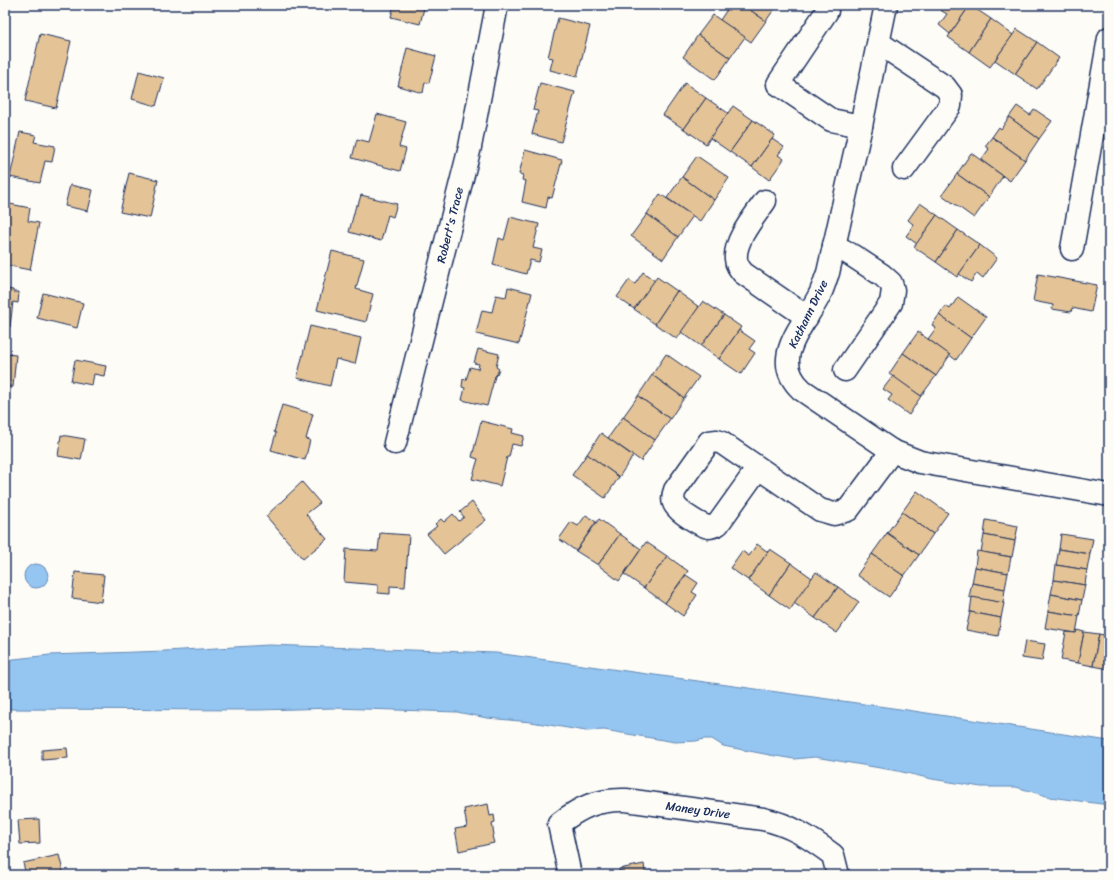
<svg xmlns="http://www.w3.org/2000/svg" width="1114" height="880" viewBox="0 0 1114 880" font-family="Sriracha,sans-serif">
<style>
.water{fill:#95c6f1;stroke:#648ab6}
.building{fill:#e4c396;stroke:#1b2f5e}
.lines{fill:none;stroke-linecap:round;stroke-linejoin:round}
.street-casing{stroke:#1b2f5e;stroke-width:25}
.street{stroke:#fdfcf7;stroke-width:22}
.labels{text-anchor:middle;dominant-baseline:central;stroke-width:3;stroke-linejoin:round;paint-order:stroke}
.street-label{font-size:12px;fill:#1b2f5e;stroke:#fdfcf7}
</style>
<rect width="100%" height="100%" fill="#fdfcf7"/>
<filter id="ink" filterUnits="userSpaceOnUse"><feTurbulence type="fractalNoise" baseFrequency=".025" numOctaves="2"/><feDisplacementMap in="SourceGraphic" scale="8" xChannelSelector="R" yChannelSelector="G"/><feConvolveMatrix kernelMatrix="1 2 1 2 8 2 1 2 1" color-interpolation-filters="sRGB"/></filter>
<g filter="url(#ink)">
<g class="water">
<circle cx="36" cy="576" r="12"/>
<path d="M269,645L496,653L907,710L1109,741V805L1050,797L1016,787H981L932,779L898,771L815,757L794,759L770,755L723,746L712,739H704L696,741L675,742L604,730L586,731L531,722L487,718L457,712L334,708L258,710L5,709V660L50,655L165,651Z"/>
</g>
<g class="building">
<path d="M394,5H429L428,9L424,8L420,24L391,17Z"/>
<path d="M730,5H743L766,21L751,42L720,20Z"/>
<path d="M743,5H777L766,21Z"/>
<path d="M944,5H970L950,34L939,25L947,14L940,10Z"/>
<path d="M970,5L991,19L969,52L948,37Z"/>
<path d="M713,15L745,37L730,58L698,35Z"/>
<path d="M558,18L590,26L577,77L550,70L553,58L548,57Z"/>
<path d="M991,19L1013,35L990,67L969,52Z"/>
<path d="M1017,29L1037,42L1015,74L995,60Z"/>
<path d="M40,34L71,41L56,108L25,101Z"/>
<path d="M698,35L730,58L715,80L683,57Z"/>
<path d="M1037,42L1059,58L1037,89L1015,74Z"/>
<path d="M407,48L436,56L429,83L425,82L423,93L398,86Z"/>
<path d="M139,71L164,78L156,106L132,99Z"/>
<path d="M540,83L575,92L561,142L532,134L538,111L533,110Z"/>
<path d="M685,83L706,98L684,129L663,115Z"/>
<path d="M706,98L728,113L706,144L684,129Z"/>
<path d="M733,106L753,120L730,152L710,138Z"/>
<path d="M1017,106L1030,115L1034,109L1052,121L1039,139L1009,117Z"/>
<path d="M377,114L406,122L399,147L406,149L400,171L352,158L357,139L369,142Z"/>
<path d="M1009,117L1039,139L1025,160L992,137L999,127L1001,129Z"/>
<path d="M753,120L775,135L752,167L730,152Z"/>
<path d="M20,132L36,135L34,142L55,146L52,162L45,161L40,183L10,177Z"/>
<path d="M992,137L1025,160L1010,181L981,160L989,149L985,146Z"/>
<path d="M772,139L784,147L778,155L784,159L769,180L752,167Z"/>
<path d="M525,150L562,160L552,198L548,197L546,208L522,202L526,181L522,180L523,175L519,174Z"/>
<path d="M971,153L1003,176L989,197L957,174Z"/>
<path d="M697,156L729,178L714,200L682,177Z"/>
<path d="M129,173L158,180L150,218L120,212Z"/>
<path d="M957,174L989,197L974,218L942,195Z"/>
<path d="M682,177L714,200L700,221L667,198Z"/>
<path d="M70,185L93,190L88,211L65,206Z"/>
<path d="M660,194L693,216L678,237L647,214Z"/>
<path d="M361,195L397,204L393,217L388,215L381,241L349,232L356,205H358Z"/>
<path d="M5,203L30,208L28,221L39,223L30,270L5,265Z"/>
<path d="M920,203L937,215L917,244L906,236L914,225L908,220Z"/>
<path d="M647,214L678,237L663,259L631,236Z"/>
<path d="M937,215L958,230L936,262L914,247Z"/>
<path d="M510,217L539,224L533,248L542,250L539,262L530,260L526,274L493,265L499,238L504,240Z"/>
<path d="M958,230L980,245L957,277L936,262Z"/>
<path d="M980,245L997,258L983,278L977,273L971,282L959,274Z"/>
<path d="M332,251L364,259L356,289L373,294L366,322L317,310Z"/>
<path d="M643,272L655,281L634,309L617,297L629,280L635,284Z"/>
<path d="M1038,274L1097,285L1091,312L1072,308L1071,312L1052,309L1053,305L1033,301Z"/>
<path d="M657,277L677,291L655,324L634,309Z"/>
<path d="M508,287L532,293L519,344L476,334L482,310L492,312L496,295L506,297Z"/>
<path d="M5,289L13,290V292H19L18,303L13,302L10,327L5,326Z"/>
<path d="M677,291L699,307L677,339L655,324Z"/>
<path d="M43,293L83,303L77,328L37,318Z"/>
<path d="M958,297L986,317L971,338L939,315L946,306L950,309Z"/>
<path d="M703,301L724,315L701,346L681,332Z"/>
<path d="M724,315L741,327L719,359L701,346Z"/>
<path d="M939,315L971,338L956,360L928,339L936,328L932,325Z"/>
<path d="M310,326L361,338L355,364L336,359L330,386L297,378Z"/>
<path d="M739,330L755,341L749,349L755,353L741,374L719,359Z"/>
<path d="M918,332L950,355L936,376L903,353Z"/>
<path d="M478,349L499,354L496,367L499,369L497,374L495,376L487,406L462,400L465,388L462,387L463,379L466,380L470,367L478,369L479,364L474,363Z"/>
<path d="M903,353L936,376L921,396L889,374Z"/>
<path d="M5,354L16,355L13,387H5Z"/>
<path d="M666,354L699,377L684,398L652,375Z"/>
<path d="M75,360L106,366L104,376L94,374L92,385L71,381Z"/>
<path d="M652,375L684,398L670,419L638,396Z"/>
<path d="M893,376L921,396L909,415L888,400L892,395L883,389Z"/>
<path d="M638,396L670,419L655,440L623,417Z"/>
<path d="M282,405L313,414L306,439L310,440L305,460L271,450L276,433L274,432Z"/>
<path d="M623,417L655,440L641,461L608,438Z"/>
<path d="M481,421L513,429L512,433L524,436L521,446L512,444L509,457H507L500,486L472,479L478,459L472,457Z"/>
<path d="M601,433L633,456L619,477L587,454Z"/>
<path d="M61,435L85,439L81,460L58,456Z"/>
<path d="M587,454L619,477L605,498L572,475Z"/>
<path d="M302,482L320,503L306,514L327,539L303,559L266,516Z"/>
<path d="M917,491L948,513L933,534L902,512Z"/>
<path d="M472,502L486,520L444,554L427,534L437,526L435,524L441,519L444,522L453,514L459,521L464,517L460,512Z"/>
<path d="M902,512L933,534L919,555L887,533Z"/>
<path d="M586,515L596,522L576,551L559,539L571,522L578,526Z"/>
<path d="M599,519L620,534L598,565L576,551Z"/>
<path d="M986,520L1018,526L1015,541L984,535Z"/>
<path d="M380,533L409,535L405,587L390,586V594L378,593V585L344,582L346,549L378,551Z"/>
<path d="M887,533L919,555L904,576L872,554Z"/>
<path d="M620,534L641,549L619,581L598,565Z"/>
<path d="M1061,534L1093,539L1090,554L1059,549Z"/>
<path d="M984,535L1015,541L1012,557L981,552Z"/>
<path d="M646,542L667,556L644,588L624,574Z"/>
<path d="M757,544L768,552L748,580L730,568L742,551L749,556Z"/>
<path d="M770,549L791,563L769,595L748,580Z"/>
<path d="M1059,549L1090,554L1087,570L1056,565Z"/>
<path d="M977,551L1011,557L1008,573L975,567Z"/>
<path d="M872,554L904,576L889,597L857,575Z"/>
<path d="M667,556L688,571L665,603L644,588Z"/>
<path d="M791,563L812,578L790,610L769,595Z"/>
<path d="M1056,565L1087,570L1085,585L1054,580Z"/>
<path d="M975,567L1008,573L1005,589L972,583Z"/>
<path d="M75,572L104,575L101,602L72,598Z"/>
<path d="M816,572L838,587L815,618L794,603Z"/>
<path d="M686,575L698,583L692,592L697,595L683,616L665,603Z"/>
<path d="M1054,580L1085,585L1082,600L1051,594Z"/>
<path d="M972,583L1005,589L1003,603L969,597Z"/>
<path d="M838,587L859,602L837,633L815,618Z"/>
<path d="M1051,594L1082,600L1079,616L1048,611Z"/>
<path d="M972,597L1004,603L1001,618L970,612Z"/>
<path d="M1048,611L1079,616L1076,633L1045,628Z"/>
<path d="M970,612L1001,618L998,636L966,630Z"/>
<path d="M1077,630L1084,632L1078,663L1061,660L1066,632L1076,633Z"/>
<path d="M1084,632L1099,634L1093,666L1078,663Z"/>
<path d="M1099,634L1109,636V669L1093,666Z"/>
<path d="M1025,641L1045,644L1042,661L1022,658Z"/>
<path d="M67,748L68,758L42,760V750Z"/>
<path d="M488,804L490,816L494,815L495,822L492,823L494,835L492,836L494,843L459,851L455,829L467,827L464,809Z"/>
<path d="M39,819L40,843L20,844L18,820Z"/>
<path d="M59,855L64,875H26L23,863Z"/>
<path d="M644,864L645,872L652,871L653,875H620L619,869Z"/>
<path d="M740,869L741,875H733L732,870Z"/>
</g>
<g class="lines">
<defs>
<g id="street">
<path d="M886,5L861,126L828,273C825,280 823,289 819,296C804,326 768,359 802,390L892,451L920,462L1109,495"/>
<path d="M827,11L778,84L831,120L861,126"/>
<path d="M879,43L945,87L951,95L950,106L904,169"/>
<path d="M765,201C755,216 734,240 736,259C736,264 739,268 743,273L807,317"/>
<path d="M834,245L853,256L882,275L891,283L893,290L891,303L845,370"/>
<path d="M1072,249L1109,38"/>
<path d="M395,443L470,147L497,5"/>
<path d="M758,468L718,524C714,526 712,527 709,527C701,526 679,512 675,505C672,500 673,495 675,490L709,442L717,441L722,443L820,510L834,514L848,510L892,451"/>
<path d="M570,875L559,824C580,807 598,799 626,800L763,819C791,825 810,838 833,855L838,875"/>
</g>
</defs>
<use href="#street" class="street-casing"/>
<use href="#street" class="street"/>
</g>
</g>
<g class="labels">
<g class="street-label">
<text transform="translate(450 225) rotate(-76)">Robert's Trace</text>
<text transform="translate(808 314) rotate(-64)">Kathann Drive</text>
<text transform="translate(698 810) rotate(8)">Maney Drive</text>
</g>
</g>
<rect width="1114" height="880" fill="none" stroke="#fdfcf7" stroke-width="20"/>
<rect x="10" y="10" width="1094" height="860" fill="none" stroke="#1b2f5e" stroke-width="1.5" filter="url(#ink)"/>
</svg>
